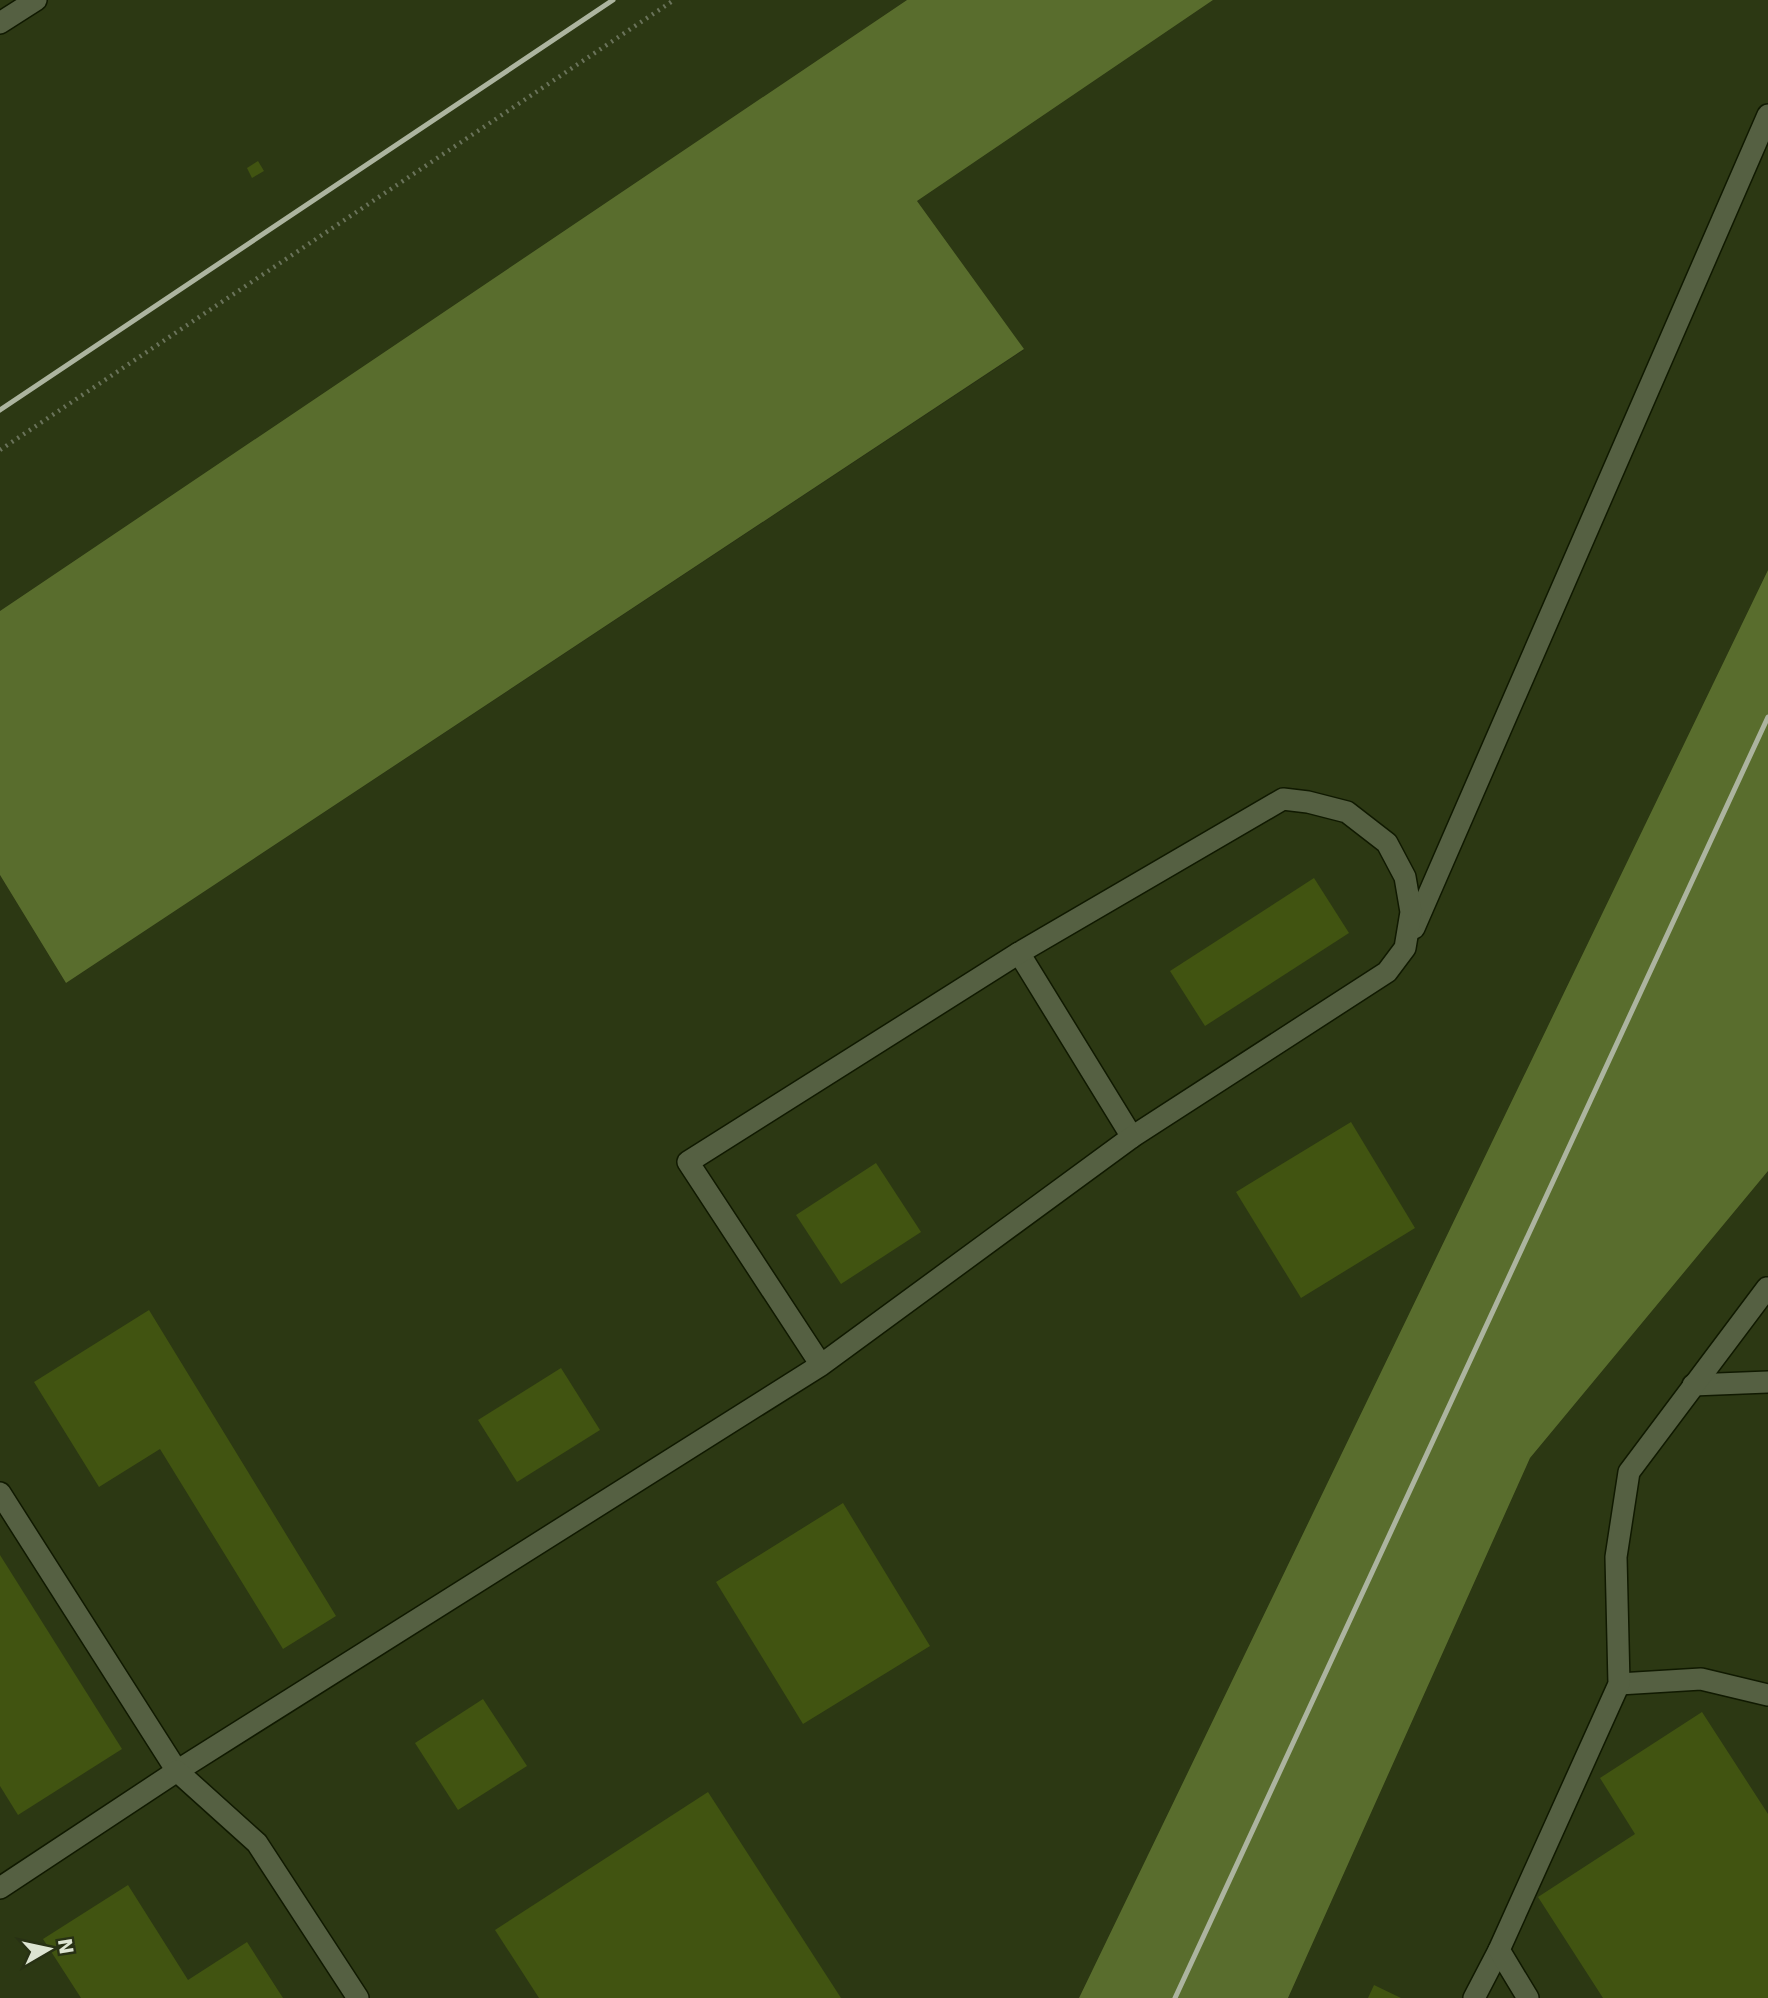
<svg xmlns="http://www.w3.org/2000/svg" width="1768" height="1998" viewBox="0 0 1768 1998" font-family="'DejaVu Sans',sans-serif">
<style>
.built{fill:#2c3813}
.forest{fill:#596d2d}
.building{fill:#415411}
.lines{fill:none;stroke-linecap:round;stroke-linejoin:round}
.minor-casing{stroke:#101900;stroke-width:24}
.path{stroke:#6a735a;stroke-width:4.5;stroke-dasharray:2 5;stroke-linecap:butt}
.minor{stroke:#556042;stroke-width:21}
.rail{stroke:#acb49f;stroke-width:5}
</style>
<rect width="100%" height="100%" fill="#283114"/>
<g class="built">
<path d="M0,0H907L0,611Z"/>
<path d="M1213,0H1768V570L1079,1998H0V875L66,983L1024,350L917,201Z"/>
<path d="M1768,1171V1998H1288L1530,1458Z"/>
</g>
<g class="forest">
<path d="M907,0H1213L917,201L1024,349L66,983L0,875V611Z"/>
<path d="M1768,570V1171L1530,1458L1288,1998H1079Z"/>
</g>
<g class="building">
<path d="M258,161L264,171L252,178L247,168Z"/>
<path d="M1314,878L1349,933L1205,1026L1170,971Z"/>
<path d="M1351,1122L1415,1228L1301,1298L1236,1192Z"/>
<path d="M876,1163L921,1232L841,1284L796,1215Z"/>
<path d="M149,1310L336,1616L283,1649L160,1449L99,1487L34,1382Z"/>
<path d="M561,1368L600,1430L517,1482L478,1420Z"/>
<path d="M843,1503L930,1646L803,1724L716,1582Z"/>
<path d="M0,1555L122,1749L18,1815L0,1786Z"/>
<path d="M483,1699L527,1766L458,1810L415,1743Z"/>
<path d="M1702,1712L1768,1814V1998H1603L1538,1897L1635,1834L1600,1778Z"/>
<path d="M708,1792L841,1998H539L495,1930Z"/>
<path d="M128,1885L188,1980L247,1942L283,1998H81L43,1939Z"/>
<path d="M1374,1985L1401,1998H1368Z"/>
</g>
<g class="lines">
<defs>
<g id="minor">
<path d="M0,23L36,0"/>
<path d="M1414,928L1768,115"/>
<path d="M1019,953L1132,1137"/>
<path d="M1693,1385L1768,1382"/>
<path d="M0,1493L177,1771L821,1365L1132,1137L1387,972L1405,948L1411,912L1405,877L1387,843L1347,812L1308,802L1283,799L1019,953L688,1162L821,1365"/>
<path d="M1619,1684L1701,1679L1768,1695"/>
<path d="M0,1888L177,1771L257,1843L358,1998"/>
<path d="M1474,1998L1499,1950"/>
<path d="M1528,1998L1499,1950L1619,1684L1616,1557L1629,1472L1767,1288"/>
</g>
</defs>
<use href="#minor" class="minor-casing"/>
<path class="path" d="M0,450L674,0"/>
<use href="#minor" class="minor"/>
<g class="rail">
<path d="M0,410L613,0"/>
<path d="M1175,1998L1768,717"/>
</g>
</g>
<g transform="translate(49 1949) rotate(81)" stroke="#283114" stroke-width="5" paint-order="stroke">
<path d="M0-5L12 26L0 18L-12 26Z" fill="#dde4d2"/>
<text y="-10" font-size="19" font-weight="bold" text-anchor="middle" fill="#dde4d2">N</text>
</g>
</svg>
